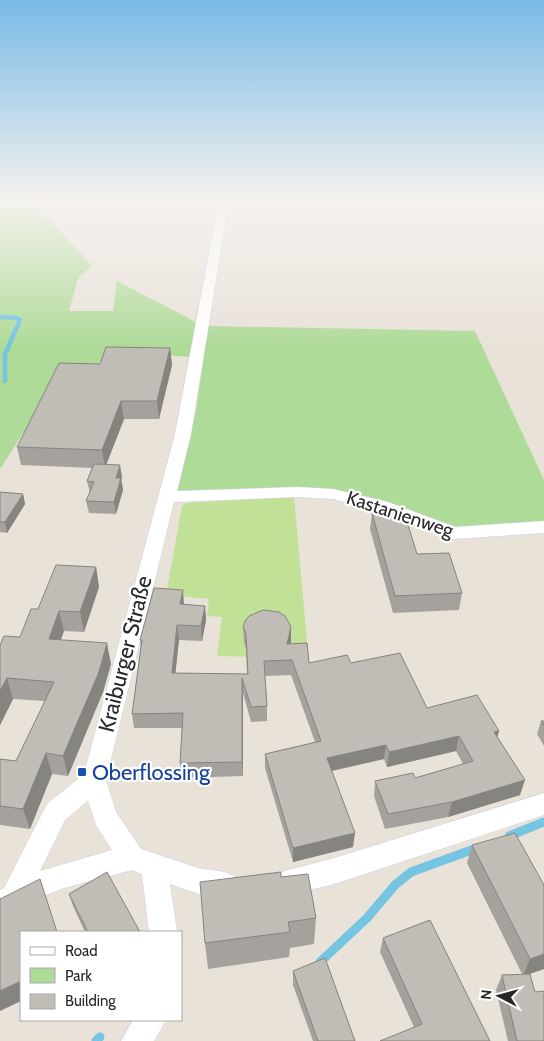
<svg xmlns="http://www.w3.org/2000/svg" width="544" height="1041" viewBox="0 0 544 1041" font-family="Cabin,sans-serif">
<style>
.green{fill:#afdb99}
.pitch{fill:#c1e196}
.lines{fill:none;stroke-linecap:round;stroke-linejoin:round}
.stream-far1{stroke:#74c4e2;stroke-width:4.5}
.stream{stroke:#74c4e2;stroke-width:9}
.minor-casing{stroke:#cfd1df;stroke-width:1}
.minor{fill:#fff;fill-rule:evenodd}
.wall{fill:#a5a29d}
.shaded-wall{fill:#86847f}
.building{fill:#c0bcb6;stroke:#86847f}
.transit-dot{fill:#1a4fb4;stroke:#fff;stroke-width:2}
.labels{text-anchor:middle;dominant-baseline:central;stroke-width:4.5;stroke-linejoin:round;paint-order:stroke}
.street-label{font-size:19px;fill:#272727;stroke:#fff}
.near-street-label{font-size:22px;fill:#272727;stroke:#fff}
.near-transit-label{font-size:22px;fill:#164399;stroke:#fff;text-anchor:start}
</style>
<rect width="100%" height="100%" fill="#e8e2d9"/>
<g class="green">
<path d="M0,200H31L92,266L78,278L69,311H113L117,281L196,322V326L189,357L117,351L91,368L59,377L0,469Z"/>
<path d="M208,326L475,331L544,480V523L457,530L349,493L177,494L196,411Z"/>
</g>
<path class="pitch" d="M294,497L308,652L255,657L217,656L222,617L207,616L209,599L166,595L182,506L186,503Z"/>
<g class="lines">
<path class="stream-far1" d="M0,317L17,318L20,320L5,354V381"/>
<g class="stream">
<path d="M509,836L544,822"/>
<path d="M320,962L367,918L395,885L411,872L477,848"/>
<path d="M96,1041L100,1037"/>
</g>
<defs>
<g id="minor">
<path d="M219,200H229L191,434L177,491L298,487L333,489L388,502L455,527L544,521V533L453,539L376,510L333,499L298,497L174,502L106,780L116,812L141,849L198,868L225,872L234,876L238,885L234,894C214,902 190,891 170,884L177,932H149L142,874L132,870L64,888L41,897L0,918V890L4,888L47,804L84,774L175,434ZM88,800L96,825L112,850L40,871L65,820Z"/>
<path d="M544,793V815L331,885L286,895L277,891L273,882L277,873L331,859Z"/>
<path d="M133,1020H166L154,1041H121Z"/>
</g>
</defs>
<use href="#minor" class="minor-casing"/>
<use href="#minor" class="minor"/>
</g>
<g class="wall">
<path d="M170,348L172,365L159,419H124L106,465L122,477L121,478L123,490L116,514L89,513L86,501L90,493L87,481L93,468L21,465L17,447L100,364Z"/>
<path d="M0,492L23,494L25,504L7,533L0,532Z"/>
<path d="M372,513L417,554L462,593L459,610L393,613L370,529Z"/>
<path d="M96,567L99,587L84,632L64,631L60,640L111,664L103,692L68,776L52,774L30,829L0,825V759L16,761L45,701L13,699L0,725V645L20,637L38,609Z"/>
<path d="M184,604L205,606L206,620L202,641L179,640L175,673L247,674L246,649L244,642L243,627H291L290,644L309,663H351L427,708L499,731L497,737L520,795L448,817L385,829L374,796L375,781L415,778L463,764L456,751L387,767L384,759L332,771L353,847L293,862L265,768V754L315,742L291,675L265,676L267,706V721L251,722L243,693V776L181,778L180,763L182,728H134L132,714L141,648L140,640Z"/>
<path d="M541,721H544V746L537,734Z"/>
<path d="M472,845L544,969L529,974L544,1041H508L496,990L502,975L522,974L467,863Z"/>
<path d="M281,877L316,918L314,944L290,948L289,957L208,969L205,943Z"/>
<path d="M69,894L140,932H85L73,906Z"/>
<path d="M383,938L490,1041L414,1027L380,952Z"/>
<path d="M293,971L355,1041H313L293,985Z"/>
</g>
<g class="shaded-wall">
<path d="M170,348L172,365L159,419L157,401Z"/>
<path d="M121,401L124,419L105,468L102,450Z"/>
<path d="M120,465L122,477L117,490L116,478Z"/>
<path d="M121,478L123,490L116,514L114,502Z"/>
<path d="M23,494L25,504L7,533L5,522Z"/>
<path d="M96,567L99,587L84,632L80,612Z"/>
<path d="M183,590L184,605L180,604Z"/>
<path d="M205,606L206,620L202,641L201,626Z"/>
<path d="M59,611L64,631L54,660L49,639Z"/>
<path d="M177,625L179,640L174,687L172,673Z"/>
<path d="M291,627V642L287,659V644Z"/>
<path d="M107,643L111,664L103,692L68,776L63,756Z"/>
<path d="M7,678L13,699L0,725V691Z"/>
<path d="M242,678L243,693V776L242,762Z"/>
<path d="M499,731L495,746L494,732Z"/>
<path d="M459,736L456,751L387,767L389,752Z"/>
<path d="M386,745L384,759L326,772L327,758Z"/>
<path d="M46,753L52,774L30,829L23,809Z"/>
<path d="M525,780L520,795L448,817L452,802Z"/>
<path d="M355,833L353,847L293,862V848Z"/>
<path d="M544,954V969L523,976L530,959Z"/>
<path d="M21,981V1001L0,1011V991Z"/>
</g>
<g class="building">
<path d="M106,347L170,348L157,401H121L102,450L17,447L59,363L100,364Z"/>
<path d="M94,464L120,465L116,478H121L114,502L86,501L94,482L87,481Z"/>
<path d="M0,492L23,494L5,522H0Z"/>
<path d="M404,512L417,554L449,553L462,593L395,596L372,513Z"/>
<path d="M56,565L96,567L80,612L59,611L49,639L107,643L99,672L63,756L46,753L23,809L0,806V759L16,761L54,682L7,678L0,691V645L4,636L20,637L31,609H38Z"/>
<path d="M154,588L183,590L180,604L205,606L201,626L177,625L172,673L248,674L246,634L243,627L245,621L249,616L263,610L279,612L285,616L291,627L287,644L307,643L309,663L347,655L351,663L400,653L427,708L477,695L499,731L494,732L525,780L452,802L388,814L375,781L413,773L415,778L473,761L459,736L389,752L386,745L327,758L355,833L293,848L265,754L321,741L292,660L264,661L267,706L251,707L242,678V762L180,763L183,713L132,714L142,640H140Z"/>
<path d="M541,721H544V726Z"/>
<path d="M515,833L544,885V954L530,959L472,845Z"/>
<path d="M107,872L140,932H88L69,894Z"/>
<path d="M281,872V877L308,874L316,918L288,922L290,932L205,943L200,882Z"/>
<path d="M40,879L57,932H21V981L0,991V899Z"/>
<path d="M430,920L490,1041H380L422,1024L383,938Z"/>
<path d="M325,958L355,1041H318L293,971Z"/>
<path d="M530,974L535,992L544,991V1041H517L502,975Z"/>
</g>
<linearGradient id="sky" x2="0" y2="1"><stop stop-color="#79bae6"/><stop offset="0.58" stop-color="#f5f2ee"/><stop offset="1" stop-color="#f5f2ee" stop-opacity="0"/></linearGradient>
<rect width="544" height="346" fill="url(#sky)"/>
<rect class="transit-dot" x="77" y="767" width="10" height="10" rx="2.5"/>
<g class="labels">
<g class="street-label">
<text transform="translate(400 514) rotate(18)">Kastanienweg</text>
</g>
<g class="near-street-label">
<text transform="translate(125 654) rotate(-76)">Kraiburger Straße</text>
</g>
<g class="near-transit-label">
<text x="92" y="772">Oberflossing</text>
</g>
</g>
<rect x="20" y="931" width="162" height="90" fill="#ffffff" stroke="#a9a9a9"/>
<rect x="30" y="947" width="25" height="8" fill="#ffffff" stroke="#a9a9a9"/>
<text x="65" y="956" font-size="15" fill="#272727">Road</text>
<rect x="30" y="968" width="25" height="15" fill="#afdb99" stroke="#a9a9a9"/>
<text x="65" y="981" font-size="15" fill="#272727">Park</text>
<rect x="30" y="994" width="25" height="15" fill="#c0bcb6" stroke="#a9a9a9"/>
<text x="65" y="1006" font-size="15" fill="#272727">Building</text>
<g transform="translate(499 996) rotate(276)" stroke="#ffffff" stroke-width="4" paint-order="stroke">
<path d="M0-4L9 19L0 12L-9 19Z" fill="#272727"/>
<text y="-8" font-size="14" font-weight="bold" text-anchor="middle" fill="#272727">N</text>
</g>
</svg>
